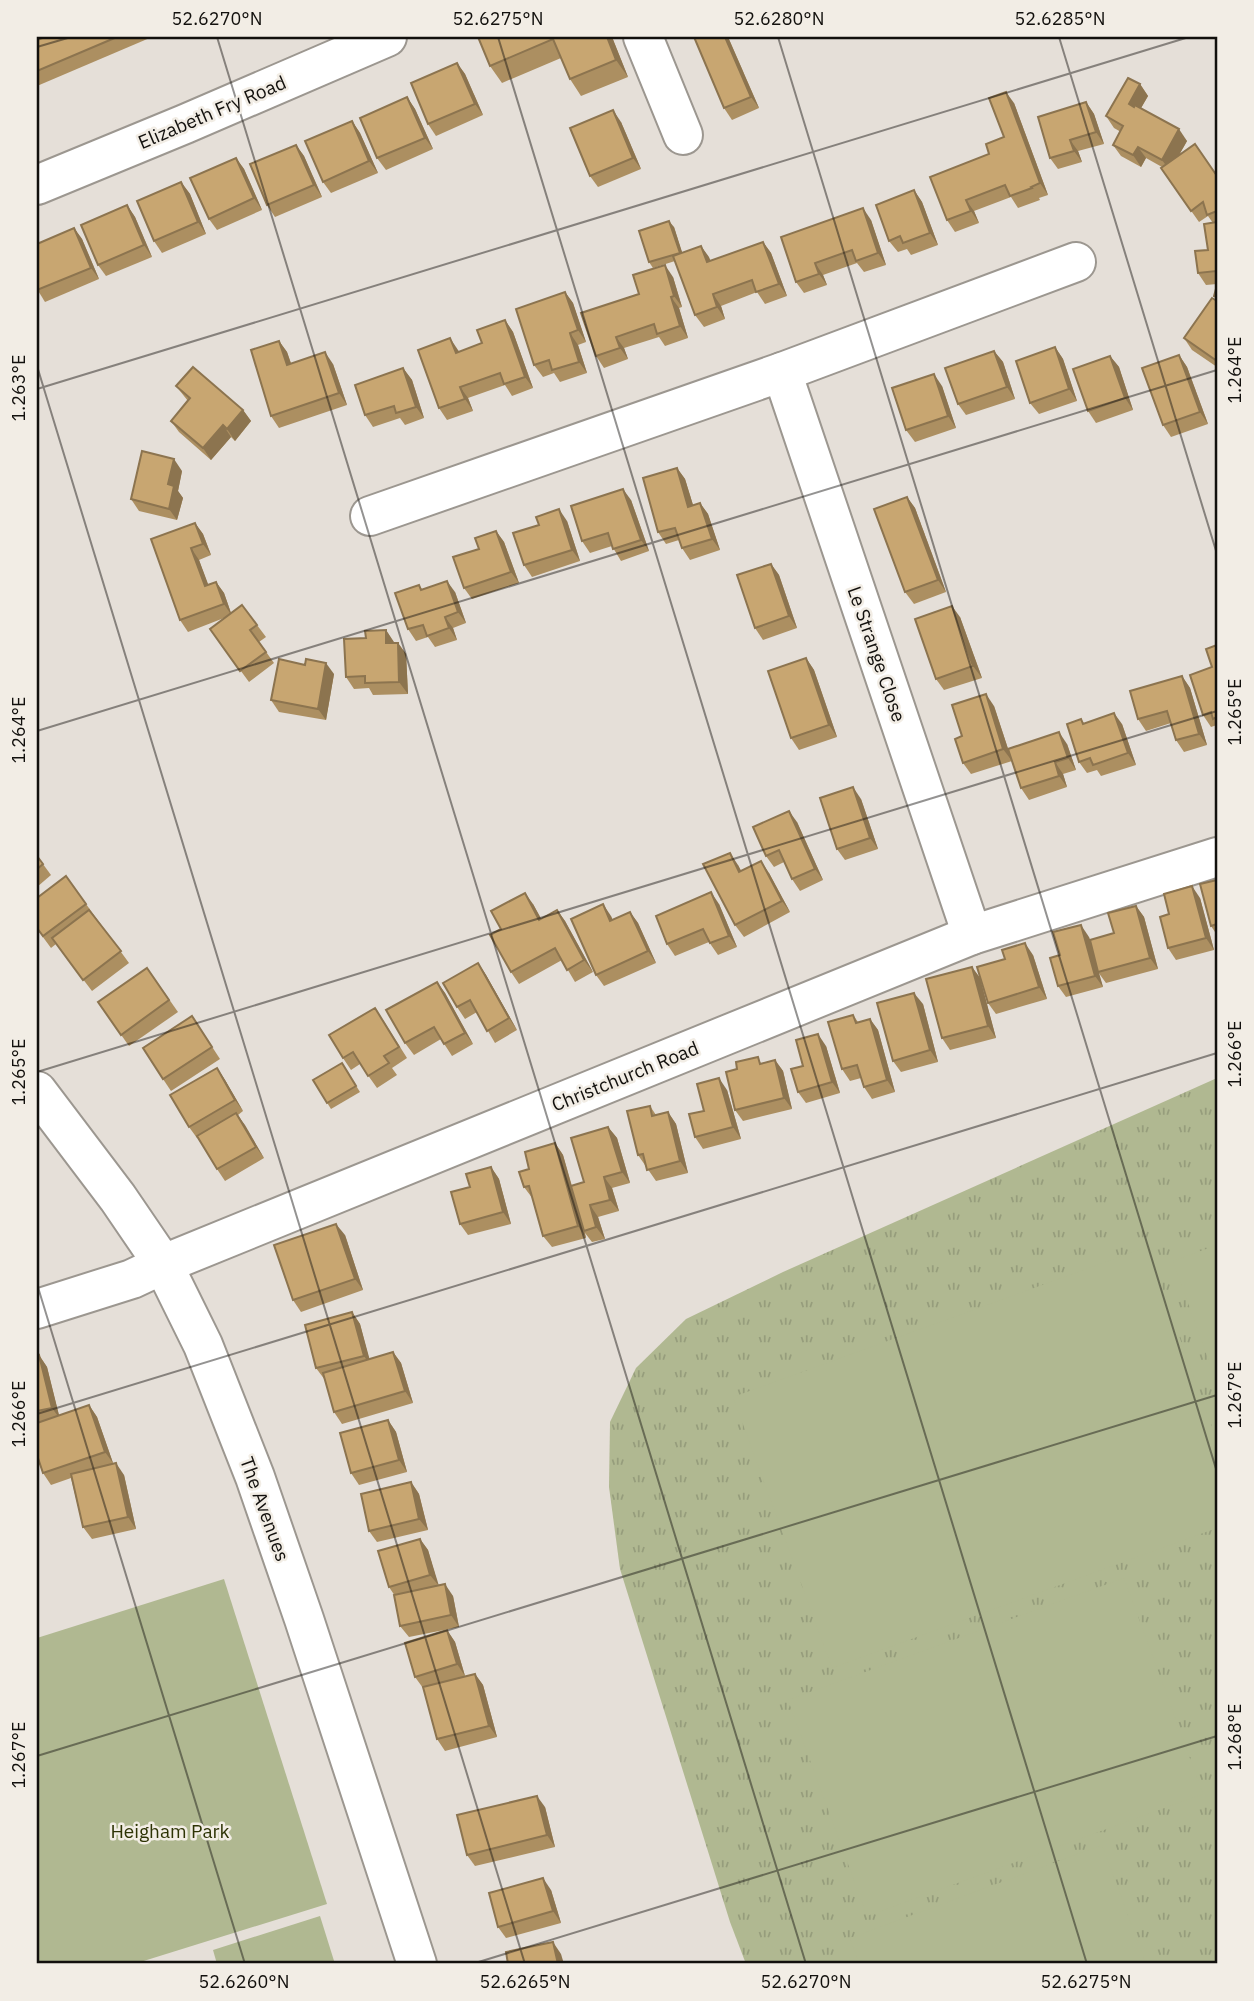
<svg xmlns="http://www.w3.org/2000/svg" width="1254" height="2001" viewBox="0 0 1254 2001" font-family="'IBM Plex Sans',sans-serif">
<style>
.park{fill:url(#park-tufts)}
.garden{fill:#b0b891}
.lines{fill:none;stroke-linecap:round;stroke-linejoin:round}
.minor-casing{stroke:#9c9790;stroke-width:42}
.minor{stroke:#fff;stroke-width:38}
.wall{fill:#ac8f61}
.shaded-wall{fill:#8c744f}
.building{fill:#c8a671;stroke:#8c744f;stroke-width:2}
.ticks{fill:none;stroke:#12100d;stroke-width:2;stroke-opacity:0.45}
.labels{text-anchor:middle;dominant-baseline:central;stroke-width:5;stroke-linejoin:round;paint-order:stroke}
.street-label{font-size:19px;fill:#12100d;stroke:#f2ede5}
.park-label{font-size:19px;fill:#2d3304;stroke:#f2ede5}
.neatline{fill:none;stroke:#12100d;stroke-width:2.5}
.ticks-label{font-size:18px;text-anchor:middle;fill:#12100d}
</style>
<defs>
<pattern id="park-tufts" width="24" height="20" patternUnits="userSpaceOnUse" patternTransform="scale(1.75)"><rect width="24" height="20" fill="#b0b891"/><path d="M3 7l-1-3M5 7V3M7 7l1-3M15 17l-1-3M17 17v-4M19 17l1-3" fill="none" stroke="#969d7c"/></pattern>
</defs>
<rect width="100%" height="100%" fill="#e5dfd8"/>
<path class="park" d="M1217,1078V1964H746L730,1922L620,1569L609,1487L610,1422L636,1368L686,1319L783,1272Z"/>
<g class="garden">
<path d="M1217,1245V1384L1173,1261Z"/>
<path d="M1147,1247L1217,1441V1528L832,1668L733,1397Z"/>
<path d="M1124,1578L1203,1794L867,1916L788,1700Z"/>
<path d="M224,1579L327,1904L134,1964H37V1638Z"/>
<path d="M1102,1845L1146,1964H859L850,1938Z"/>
<path d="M320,1916L335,1964H217L213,1950Z"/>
</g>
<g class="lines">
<defs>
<g id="minor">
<path d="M643,37L683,135"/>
<path d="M37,185L185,124L387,37"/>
<path d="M782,372L972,935"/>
<path d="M370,516L782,372L1076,262"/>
<path d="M37,1091L118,1198L163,1264L203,1345L255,1477L304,1619L417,1964"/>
<path d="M37,1309L132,1279L166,1263L972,935L1217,857"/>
</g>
</defs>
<use href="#minor" class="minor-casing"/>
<use href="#minor" class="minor"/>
</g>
<g class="wall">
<path d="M45,37H152L37,86V40Z"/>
<path d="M478,37H612L628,77L581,96L570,79L561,58L502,83L490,66Z"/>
<path d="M728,37L759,108L732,120L724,108Z"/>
<path d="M457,63L465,74L483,115L436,136L428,124Z"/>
<path d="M1140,84L1148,96L1141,108L1187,141L1179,155L1217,176V284L1206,285L1198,273L1208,250L1213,223L1208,216L1199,222L1161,168L1162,167L1146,158L1141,167L1121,156L1113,145L1121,132L1114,128L1106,116Z"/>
<path d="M407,97L415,109L433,149L386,170L377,158Z"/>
<path d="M1086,102L1094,114L1104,144L1078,151L1082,162L1058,169L1050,158Z"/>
<path d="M1014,103L1048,195L1039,198L1040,200L1018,208L1011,197L974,211L979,223L955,232L947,220L989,154L1004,137Z"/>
<path d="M352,121L360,133L378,173L331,193L323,182Z"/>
<path d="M621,122L641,169L598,187L590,176Z"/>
<path d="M296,145L304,156L322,197L275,217L267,205Z"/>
<path d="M236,158L244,169L262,210L217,230L209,219Z"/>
<path d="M181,182L190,194L206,234L162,253L154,241Z"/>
<path d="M914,190L922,202L938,245L911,255L907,249L898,252L889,241Z"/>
<path d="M127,205L135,217L152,257L106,276L98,265Z"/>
<path d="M871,220L886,265L864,272L857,263L823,275L827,285L804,293L796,282L781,237Z"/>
<path d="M674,227L682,253L701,246L711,261L763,242L771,253L787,296L765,304L757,292L721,306L725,319L704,327L695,315L675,261L653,268L649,262Z"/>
<path d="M74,228L82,239L99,279L45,302L37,289Z"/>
<path d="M673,277L682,307L679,308L688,338L665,346L659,337L624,348L628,359L604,368L596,356L639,294Z"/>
<path d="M565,292L573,303L586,342L578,345L587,373L560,382L554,373L543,377L534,365Z"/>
<path d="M1217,301V367L1192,350L1184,338Z"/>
<path d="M505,320L513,332L533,388L512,396L505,385L468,398L473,411L447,420L439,408L458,350L459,352L482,343Z"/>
<path d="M279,341L287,352L291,363L333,364L347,405L279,428L271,416Z"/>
<path d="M1055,347L1063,359L1077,401L1039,414L1030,403Z"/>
<path d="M994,351L1003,362L1015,399L966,415L958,404Z"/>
<path d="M1179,355L1187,367L1208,424L1171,437L1163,425Z"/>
<path d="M1110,356L1119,367L1133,410L1096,423L1088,411Z"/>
<path d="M403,368L412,380L424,418L405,425L400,418L373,427L365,415Z"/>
<path d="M176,386L243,410L251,421L235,441L231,437L211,460L179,432L171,421L188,401Z"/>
<path d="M942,386L956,428L915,442L906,430Z"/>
<path d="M677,468L685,479L693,505L700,503L708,514L720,550L690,560L682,548L679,540L666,544L658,532Z"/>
<path d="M182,471L178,491L183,498L177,520L139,511L131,499Z"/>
<path d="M907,497L915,508L946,592L914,604L905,592Z"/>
<path d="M631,500L649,551L621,561L612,546L590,553L582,541Z"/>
<path d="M567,521L580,561L532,577L524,565Z"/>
<path d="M195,523L203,534L211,555L199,560L208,585L216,582L224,593L231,613L242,605L266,637L259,642L274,663L249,682L210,629L224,618L188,632L180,620Z"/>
<path d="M496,531L504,542L519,583L472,599L464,588L479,549Z"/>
<path d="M771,564L779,575L797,628L763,640L755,628Z"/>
<path d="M419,585L422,589L455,592L466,623L453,628L457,640L435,647L428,637L416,641L408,629Z"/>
<path d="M960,617L982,678L944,690L936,679Z"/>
<path d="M386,630L394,643H398L406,654L408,694L373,695L369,688L354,689L346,677L366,638Z"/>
<path d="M1217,645V725L1211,727L1203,715Z"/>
<path d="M806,658L814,670L837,737L799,750L791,738Z"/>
<path d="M305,665L334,674L326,720L279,712L271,700Z"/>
<path d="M1182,676L1190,688L1207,745L1184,752L1176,740L1171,723L1146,731L1138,719Z"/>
<path d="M994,706L1012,761L971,774L963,763L962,736Z"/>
<path d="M1081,719L1084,723L1122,724L1136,765L1101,776L1097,770L1087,773L1079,762Z"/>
<path d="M1067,744L1076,770L1063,774L1067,787L1029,800L1021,788Z"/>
<path d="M861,799L878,849L845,860L837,849Z"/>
<path d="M797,822L823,880L800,891L792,879L784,862L774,867L766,856Z"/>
<path d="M37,856L51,875L37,887Z"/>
<path d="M738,865L741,871L769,873L790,912L744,937L735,925Z"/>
<path d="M1217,880V935L1211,926Z"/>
<path d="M1200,898L1214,950L1176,960L1168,948L1169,914Z"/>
<path d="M86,904L129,963L92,991L56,944L51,948L37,929Z"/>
<path d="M533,904L541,919L557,910L565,921L593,972L575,982L562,960L519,984L511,972L501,929Z"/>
<path d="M719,904L737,947L718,955L709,942L675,956L667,944Z"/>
<path d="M1136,906L1144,917L1158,969L1106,983L1098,972L1103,987L1066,997L1058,986L1060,955L1089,937L1090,940L1114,933Z"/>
<path d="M630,912L638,923L656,963L604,986L596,975L611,916L612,920Z"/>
<path d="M1033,955L1047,999L996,1014L988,1003L1005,959Z"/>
<path d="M478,963L486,975L517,1030L495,1043L477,1012L465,1019L457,1007Z"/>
<path d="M972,967L980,978L996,1038L950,1050L942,1038Z"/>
<path d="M147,968L178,1012L129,1046L98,1002Z"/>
<path d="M437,982L445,993L473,1044L452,1056L441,1039L414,1055L405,1043Z"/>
<path d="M923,1004L938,1062L901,1072L893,1061Z"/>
<path d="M853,1015L858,1022L870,1019L878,1030L895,1092L872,1099L864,1087L861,1078L850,1081L842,1069Z"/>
<path d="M192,1016L220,1059L171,1091L163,1079Z"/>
<path d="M383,1020L407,1058L392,1068L397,1075L377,1088L360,1064L351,1070L343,1058Z"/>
<path d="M826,1046L840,1093L806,1103L798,1092L803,1066Z"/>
<path d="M775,1060L783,1071L792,1109L743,1121L735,1110L762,1063Z"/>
<path d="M342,1063L360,1092L331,1109L313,1080Z"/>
<path d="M217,1068L225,1080L243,1111L238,1115L264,1158L225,1181L217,1169L198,1137L197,1138L189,1127Z"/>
<path d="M727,1090L741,1139L703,1149L695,1137Z"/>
<path d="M650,1106L656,1115L668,1112L676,1124L688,1173L656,1181L638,1155Z"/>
<path d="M608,1127L617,1138L630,1183L612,1188L619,1211L598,1217L605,1239L592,1242L585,1233L586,1238L552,1247L543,1236L533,1199L524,1187L529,1169L555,1143L563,1155L572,1186L584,1182Z"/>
<path d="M491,1167L499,1179L511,1224L468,1235L460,1224L470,1187Z"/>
<path d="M345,1235L363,1290L301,1312L293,1300Z"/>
<path d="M352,1312L360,1324L369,1359L393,1352L401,1363L413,1403L342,1424L334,1412L325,1380L316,1368Z"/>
<path d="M39,1355L47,1367L59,1416L89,1405L97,1417L113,1463L106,1466L124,1475L136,1529L92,1539L83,1527L71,1478L51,1485L43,1473L37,1455V1356Z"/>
<path d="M388,1420L396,1432L407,1472L359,1485L351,1473Z"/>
<path d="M411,1482L419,1494L428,1530L377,1542L369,1531Z"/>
<path d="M420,1539L428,1550L438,1585L453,1596L459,1627L409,1637L400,1626L395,1596L389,1587Z"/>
<path d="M447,1630L455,1642L465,1676L475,1674L483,1685L497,1737L445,1751L437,1739L423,1688L415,1677Z"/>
<path d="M545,1807L555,1847L475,1866L467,1855Z"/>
<path d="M551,1890L561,1923L506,1938L498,1927Z"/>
</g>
<g class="shaded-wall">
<path d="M607,37H612L628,77L616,60Z"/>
<path d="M725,37H728L759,108L751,97Z"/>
<path d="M457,63L465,74L483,115L475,104Z"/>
<path d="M1140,84L1148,96L1137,115L1129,104Z"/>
<path d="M1006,92L1014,103L1048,195L1040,183Z"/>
<path d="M407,97L415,109L433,149L425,138Z"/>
<path d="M1086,102L1094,114L1104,144L1096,132Z"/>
<path d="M613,110L621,122L641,169L633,158Z"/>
<path d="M352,121L360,133L378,173L369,161Z"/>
<path d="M1179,129L1187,141L1170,171L1162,160Z"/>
<path d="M1070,140L1078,151L1082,162L1074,151Z"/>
<path d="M296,145L304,156L322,197L314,185Z"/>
<path d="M1138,147L1146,158L1141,167L1133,155Z"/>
<path d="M236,158L244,169L262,210L254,198Z"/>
<path d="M181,182L190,194L206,234L198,222Z"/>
<path d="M914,190L922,202L938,245L930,233Z"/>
<path d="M966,200L974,211L979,223L971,211Z"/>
<path d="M127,205L135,217L152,257L144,245Z"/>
<path d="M863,208L871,220L886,265L878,253Z"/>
<path d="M669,221L674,227L684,258L680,253Z"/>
<path d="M74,228L82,239L99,279L91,268Z"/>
<path d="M763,242L771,253L787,296L779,284Z"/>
<path d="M701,246L709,257L715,274L707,262Z"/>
<path d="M815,263L823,275L827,285L819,274Z"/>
<path d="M665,265L673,277L682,307L674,296Z"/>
<path d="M565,292L573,303L586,342L578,330Z"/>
<path d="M713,294L721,306L725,319L717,307Z"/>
<path d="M671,297L679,308L688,338L680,326Z"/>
<path d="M505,320L513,332L533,388L525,377Z"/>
<path d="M570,333L578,345L587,373L579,362Z"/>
<path d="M616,337L624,348L628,359L620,348Z"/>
<path d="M450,338L458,350L464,364L456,353Z"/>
<path d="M279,341L287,352L295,376L287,365Z"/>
<path d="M1055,347L1063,359L1077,401L1069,389Z"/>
<path d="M994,351L1003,362L1015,399L1007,387Z"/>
<path d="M325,352L333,364L347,405L339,393Z"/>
<path d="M1179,355L1187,367L1208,424L1200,412Z"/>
<path d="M1110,356L1119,367L1133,410L1125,398Z"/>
<path d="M403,368L412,380L424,418L416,407Z"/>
<path d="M934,374L942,386L956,428L948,416Z"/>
<path d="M460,387L468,398L473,411L465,399Z"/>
<path d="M243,410L251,421L235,441L227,429Z"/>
<path d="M223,425L231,437L211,460L203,448Z"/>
<path d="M174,459L182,471L178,491L183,498L177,520L169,509L168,484Z"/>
<path d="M677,468L685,479L697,518L688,507Z"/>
<path d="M623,489L631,500L649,551L641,540Z"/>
<path d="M907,497L915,508L946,592L938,580Z"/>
<path d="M700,503L708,514L720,550L712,539Z"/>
<path d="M559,509L567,521L580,561L572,550Z"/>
<path d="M195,523L203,534L211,555L203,544Z"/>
<path d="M496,531L504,542L519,583L511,572Z"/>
<path d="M191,548L199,560L213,597L205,586Z"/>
<path d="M771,564L779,575L797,628L789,616Z"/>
<path d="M447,581L455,592L466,623L458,612Z"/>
<path d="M216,582L224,593L232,616L224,604Z"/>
<path d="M952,606L960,617L982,678L973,666Z"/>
<path d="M445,617L453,628L457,640L449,628Z"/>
<path d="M386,630L394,642L395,655L386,643Z"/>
<path d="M398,643L406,654L408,694L399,682Z"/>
<path d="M806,658L814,670L837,737L829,725Z"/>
<path d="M326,663L334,674L326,720L318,709Z"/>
<path d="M1182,676L1190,688L1207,745L1199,734Z"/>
<path d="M986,694L994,706L1012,761L1003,749Z"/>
<path d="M1114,713L1122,724L1136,765L1128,753Z"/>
<path d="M1059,732L1067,744L1076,770L1068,758Z"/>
<path d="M1055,762L1063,774L1067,787L1059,776Z"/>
<path d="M853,787L861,799L878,849L870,838Z"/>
<path d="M789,811L797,822L823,880L815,869Z"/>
<path d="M730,853L738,865L748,884L739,872Z"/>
<path d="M761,861L769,873L790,912L782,901Z"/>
<path d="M1192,886L1200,898L1214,950L1206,938Z"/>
<path d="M711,892L719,904L737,947L729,936Z"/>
<path d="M525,893L533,904L548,931L539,920Z"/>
<path d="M603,904L611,916L618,932L610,921Z"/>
<path d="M1136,906L1144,917L1158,969L1150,958Z"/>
<path d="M557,910L565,921L593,972L584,960Z"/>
<path d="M630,912L638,923L656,963L648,951Z"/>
<path d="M1081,925L1089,937L1103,987L1095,976Z"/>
<path d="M1025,943L1033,955L1047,999L1039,987Z"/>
<path d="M478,963L486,975L517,1030L509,1018Z"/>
<path d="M972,967L980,978L996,1038L988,1026Z"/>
<path d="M437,982L445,993L473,1044L465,1033Z"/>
<path d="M914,993L923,1004L938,1062L930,1050Z"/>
<path d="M870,1019L878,1030L895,1092L887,1080Z"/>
<path d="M818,1034L826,1046L840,1093L832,1082Z"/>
<path d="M775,1060L783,1071L792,1109L784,1098Z"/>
<path d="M217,1068L225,1080L243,1111L235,1100Z"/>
<path d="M719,1078L727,1090L741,1139L733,1127Z"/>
<path d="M668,1112L676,1124L688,1173L680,1161Z"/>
<path d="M236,1113L245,1125L264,1158L256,1147Z"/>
<path d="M608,1127L617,1138L630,1183L622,1172Z"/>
<path d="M555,1143L563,1155L586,1238L578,1226Z"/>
<path d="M491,1167L499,1179L511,1224L503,1212Z"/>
<path d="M604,1177L612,1188L619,1211L610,1200Z"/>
<path d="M590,1205L598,1217L605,1239L596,1227Z"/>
<path d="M336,1224L345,1235L363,1290L355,1279Z"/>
<path d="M352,1312L360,1324L372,1368L364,1356Z"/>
<path d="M393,1352L401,1363L413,1403L405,1391Z"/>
<path d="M39,1355L47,1367L60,1419L52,1408Z"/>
<path d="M89,1405L97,1417L113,1463L105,1452Z"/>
<path d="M388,1420L396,1432L407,1472L399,1460Z"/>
<path d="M116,1463L124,1475L136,1529L128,1517Z"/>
<path d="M411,1482L419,1494L428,1530L419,1519Z"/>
<path d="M420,1539L428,1550L439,1586L430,1575Z"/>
<path d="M445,1584L453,1596L459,1627L451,1615Z"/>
<path d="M447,1630L455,1642L465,1676L457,1664Z"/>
<path d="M475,1674L483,1685L497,1737L489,1726Z"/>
<path d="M537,1796L545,1807L555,1847L547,1835Z"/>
<path d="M543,1878L551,1890L561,1923L553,1911Z"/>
<path d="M553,1942L561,1954L564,1964H558Z"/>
</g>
<g class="building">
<path d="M45,37H117L37,71V40Z"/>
<path d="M478,37H607L616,60L570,79L553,39L490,66Z"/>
<path d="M694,37H725L751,97L724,108Z"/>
<path d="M457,63L475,104L428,124L411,83Z"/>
<path d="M1128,78L1140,84L1129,104L1134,107L1135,105L1179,129L1162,160L1138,147L1133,155L1113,145L1123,126L1106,116Z"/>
<path d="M1006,92L1040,183L1031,187L1032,188L1010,196L1005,185L966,200L971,211L947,220L930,177L989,154L986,144L1004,137L989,98Z"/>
<path d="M407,97L425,138L377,158L360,118Z"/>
<path d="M1086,102L1096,132L1070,140L1074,151L1050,158L1038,117Z"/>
<path d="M613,110L633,158L590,176L570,128Z"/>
<path d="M352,121L369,161L323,182L305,141Z"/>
<path d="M1195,144L1217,176V211L1207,215L1203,202L1191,211L1161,168Z"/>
<path d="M296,145L314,185L267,205L250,164Z"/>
<path d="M236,158L254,198L209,219L190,178Z"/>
<path d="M181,182L198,222L154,241L137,201Z"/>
<path d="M914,190L930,233L903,243L900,236L889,241L876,205Z"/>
<path d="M127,205L144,245L98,265L81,225Z"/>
<path d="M863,208L878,253L856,261L852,250L815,263L819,274L796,282L781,237Z"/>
<path d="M669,221L680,253L649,262L639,231Z"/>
<path d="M1217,222V284L1216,271L1198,273L1195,251L1208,250L1204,224Z"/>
<path d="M74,228L91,268L37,290V244Z"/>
<path d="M763,242L779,284L756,292L752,280L713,294L717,307L695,315L673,256L701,246L707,262Z"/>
<path d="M665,265L674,296L671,297L680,326L657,334L654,324L616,337L620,348L596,356L581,313L639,294L633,275Z"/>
<path d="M1217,285V297L1214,296Z"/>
<path d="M565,292L578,330L570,333L579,362L552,370L549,360L534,365L516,309Z"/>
<path d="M1212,298L1217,301V361L1184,338Z"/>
<path d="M505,320L525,377L504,384L500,373L460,387L465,399L439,408L418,350L450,338L456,353L482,343L477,330Z"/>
<path d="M279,341L287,365L325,352L339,393L271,416L251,350Z"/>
<path d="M1055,347L1069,389L1030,403L1016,361Z"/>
<path d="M994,351L1007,387L958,404L945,368Z"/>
<path d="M1179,355L1200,412L1163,425L1142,368Z"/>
<path d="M1110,356L1125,398L1088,411L1073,369Z"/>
<path d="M193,367L243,410L227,429L223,425L203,448L171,421L190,398L176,386Z"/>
<path d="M403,368L416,407L396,413L394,406L365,415L355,385Z"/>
<path d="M934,374L948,416L906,430L892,388Z"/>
<path d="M142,451L174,459L168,484L174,486L169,509L131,499Z"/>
<path d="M677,468L688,507L700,503L712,539L682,548L675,528L658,532L643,478Z"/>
<path d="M623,489L641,540L613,549L608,533L582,541L571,506Z"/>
<path d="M907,497L938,580L905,592L874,509Z"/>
<path d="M559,509L572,550L524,565L513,533L539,525L536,517Z"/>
<path d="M195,523L203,544L191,548L205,586L216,582L224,604L180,620L151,539Z"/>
<path d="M496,531L511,572L464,588L453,557L479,549L475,538Z"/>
<path d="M771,564L789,616L755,628L737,575Z"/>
<path d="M447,581L458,612L445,617L449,628L427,636L423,625L408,629L395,593L419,585L421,590Z"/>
<path d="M242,605L257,625L250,630L266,652L240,671L210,629Z"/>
<path d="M952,606L973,666L936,679L915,619Z"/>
<path d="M386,630V643H398L399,682L365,683V676L346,677L344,639L366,638L365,631Z"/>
<path d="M1217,645V717L1213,719L1211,712L1203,715L1190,675L1212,667L1206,649Z"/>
<path d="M806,658L829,725L791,738L768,671Z"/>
<path d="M279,659L305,665L306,659L326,663L318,709L271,700Z"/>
<path d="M1182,676L1199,734L1176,740L1167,711L1138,719L1130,691Z"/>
<path d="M986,694L1003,749L963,763L955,739L962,736L952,705Z"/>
<path d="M1114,713L1128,753L1093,765L1090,758L1079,762L1067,724L1081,719L1083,724Z"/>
<path d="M1059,732L1068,758L1055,762L1059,776L1021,788L1008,749Z"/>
<path d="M853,787L870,838L837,849L820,798Z"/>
<path d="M789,811L815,869L792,879L779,850L766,856L753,827Z"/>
<path d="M730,853L739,872L761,861L782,901L735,925L703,864Z"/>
<path d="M37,856L43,864L37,869Z"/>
<path d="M66,876L86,904L43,936L37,928V898Z"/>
<path d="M1217,880V924L1211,926L1200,884Z"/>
<path d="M1192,886L1206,938L1168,948L1160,917L1169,914L1164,894Z"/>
<path d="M711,892L729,936L710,943L703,929L667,944L656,916Z"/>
<path d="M525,893L539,920L557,910L584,960L567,970L555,948L511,972L490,935L501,929L491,911Z"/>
<path d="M603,904L610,921L630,912L648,951L596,975L571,919Z"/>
<path d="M1136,906L1150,958L1098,972L1090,940L1114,933L1108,913Z"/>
<path d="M89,910L121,951L83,980L52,938Z"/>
<path d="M1081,925L1095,976L1058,986L1050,958L1060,955L1053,932Z"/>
<path d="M1025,943L1039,987L988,1003L977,967L1005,959L1002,950Z"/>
<path d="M478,963L509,1018L487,1031L470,1000L457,1007L443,983Z"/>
<path d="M972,967L988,1026L942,1038L926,979Z"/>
<path d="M147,968L169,1000L121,1035L98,1002Z"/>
<path d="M437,982L465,1033L444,1044L434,1027L405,1043L386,1010Z"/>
<path d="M914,993L930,1050L893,1061L877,1003Z"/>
<path d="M375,1008L399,1047L384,1056L389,1063L368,1076L353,1052L343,1058L329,1035Z"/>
<path d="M853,1015L856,1023L870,1019L887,1080L864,1087L857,1065L842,1069L828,1022Z"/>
<path d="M192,1016L212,1047L163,1079L143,1048Z"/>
<path d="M818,1034L832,1082L798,1092L791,1069L803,1066L796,1040Z"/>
<path d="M758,1057L760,1064L775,1060L784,1098L735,1110L726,1072L737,1069L736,1062Z"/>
<path d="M342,1063L356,1086L327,1103L313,1080Z"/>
<path d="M217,1068L235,1100L189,1127L170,1095Z"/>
<path d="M719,1078L733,1127L695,1137L689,1114L704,1111L697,1084Z"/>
<path d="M650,1106L652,1116L668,1112L680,1161L647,1170L643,1154L638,1155L627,1111Z"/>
<path d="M236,1113L256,1147L217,1169L197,1136Z"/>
<path d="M608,1127L622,1172L604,1177L610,1200L590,1205L596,1227L584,1231L571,1186L584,1182L571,1138Z"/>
<path d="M555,1143L578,1226L543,1236L529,1186L524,1187L519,1172L529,1169L525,1152Z"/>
<path d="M491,1167L503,1212L460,1224L451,1192L470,1187L466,1174Z"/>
<path d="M336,1224L355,1279L293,1300L274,1245Z"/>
<path d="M352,1312L364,1356L316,1368L305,1325Z"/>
<path d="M393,1352L405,1391L334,1412L323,1373Z"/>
<path d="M39,1355L52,1408L37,1411V1356Z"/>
<path d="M89,1405L105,1452L43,1473L37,1455V1423Z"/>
<path d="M388,1420L399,1460L351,1473L340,1433Z"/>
<path d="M116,1463L128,1517L83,1527L71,1474Z"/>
<path d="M411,1482L419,1519L369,1531L361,1494Z"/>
<path d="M420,1539L430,1575L389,1587L378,1551Z"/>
<path d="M445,1584L451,1615L400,1626L394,1595Z"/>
<path d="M447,1630L457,1664L415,1677L405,1643Z"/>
<path d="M475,1674L489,1726L437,1739L423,1687Z"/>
<path d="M537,1796L547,1835L467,1855L457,1815Z"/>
<path d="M543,1878L553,1911L498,1927L489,1893Z"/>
<path d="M553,1942L558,1964H508L506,1952Z"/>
</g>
<path class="ticks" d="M217,37L806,1964M498,37L1087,1964M778,37L1217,1472M1059,37L1217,554M37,47L71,37M37,366L525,1964M37,389L1189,37M37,731L1217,370M37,1072L1217,711M37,1284L245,1964M37,1414L1217,1053M37,1756L1217,1395M472,1964L1217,1736"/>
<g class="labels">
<g class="street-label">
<text transform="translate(212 112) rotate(-23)">Elizabeth Fry Road</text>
<text transform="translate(877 654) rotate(71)">Le Strange Close</text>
<text transform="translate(625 1076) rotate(-22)">Christchurch Road</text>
<text transform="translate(265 1509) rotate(70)">The Avenues</text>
</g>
<g class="park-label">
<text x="170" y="1831">Heigham Park</text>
</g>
</g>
<rect width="1254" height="2001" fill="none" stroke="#f2ede5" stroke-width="77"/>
<rect x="38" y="38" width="1178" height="1924" class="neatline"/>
<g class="ticks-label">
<text x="217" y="25">52.6270°N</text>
<text x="498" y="25">52.6275°N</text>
<text x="779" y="25">52.6280°N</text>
<text x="1060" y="25">52.6285°N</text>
<text transform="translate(1235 370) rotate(-90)" y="6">1.264°E</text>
<text transform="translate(19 388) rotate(-90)" y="6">1.263°E</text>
<text transform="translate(1235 712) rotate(-90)" y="6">1.265°E</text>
<text transform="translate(19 730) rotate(-90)" y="6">1.264°E</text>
<text transform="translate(1235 1054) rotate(-90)" y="6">1.266°E</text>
<text transform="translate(19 1072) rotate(-90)" y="6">1.265°E</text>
<text transform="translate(1235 1395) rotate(-90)" y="6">1.267°E</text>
<text transform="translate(19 1414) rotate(-90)" y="6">1.266°E</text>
<text transform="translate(1235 1737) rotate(-90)" y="6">1.268°E</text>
<text transform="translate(19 1755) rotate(-90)" y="6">1.267°E</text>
<text x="244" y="1988">52.6260°N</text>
<text x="525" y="1988">52.6265°N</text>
<text x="806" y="1988">52.6270°N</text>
<text x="1086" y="1988">52.6275°N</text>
</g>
</svg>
